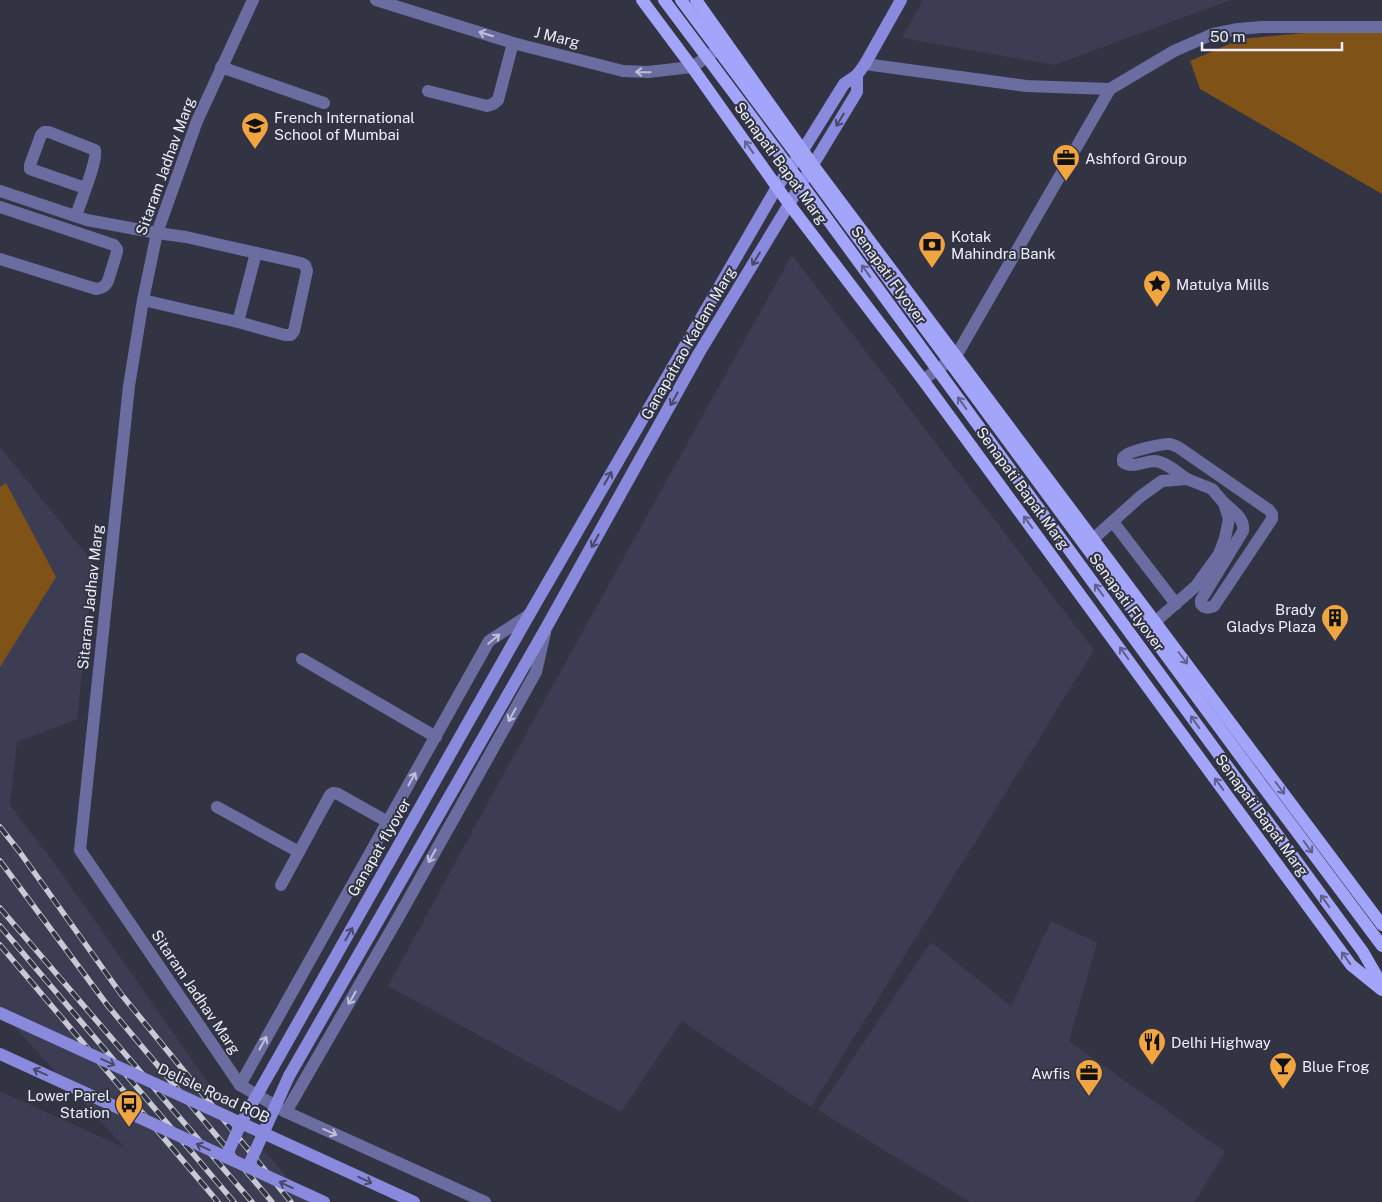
<svg xmlns="http://www.w3.org/2000/svg" width="1382" height="1202" viewBox="0 0 1382 1202" font-family="'Public Sans',sans-serif">
<style>
.built{fill:#3c3d52}
.green{fill:#7f5317}
.lines{fill:none;stroke-linecap:round;stroke-linejoin:round}
.minor{stroke:#6b6ca0;stroke-width:12}
.tertiary{stroke:#6b6ca0;stroke-width:12}
.secondary{stroke:#898add;stroke-width:12}
.primary{stroke:#a3a5fa;stroke-width:12}
.rail-casing{stroke:#c8c9d4;stroke-width:5.5}
.rail{stroke:#323343;stroke-width:4;stroke-dasharray:11;stroke-linecap:butt}
.secondary-bridge{stroke:#898add;stroke-width:12}
.primary-bridge{stroke:#a3a5fa;stroke-width:12}
.oneway{stroke:#c0c0d9}
.oneway2{stroke:#48496a}
.oneway3{stroke:#5f618c}
.labels{text-anchor:middle;dominant-baseline:central;stroke-width:4;stroke-linejoin:round;paint-order:stroke}
.street-label{font-size:15px;fill:#edeef8;stroke:#323343}
.poi-label{font-size:15px;fill:#edeef8;stroke:#323343;text-anchor:start}
</style>
<rect width="100%" height="100%" fill="#323343"/>
<g class="built">
<path d="M923,0H1231L1054,65L902,38Z"/>
<path d="M792,255L1094,650L811,1107L682,1021L621,1112L388,986L491,797Z"/>
<path d="M0,447L94,564L77,719L17,742L10,805L65,878L213,1090L308,1202H0V1091L125,1148L0,1011Z"/>
<path d="M1051,921L1097,943L1069,1041L1225,1152L1194,1202H970L818,1110L931,942L1011,1006Z"/>
</g>
<g class="green">
<path d="M1346,29L1382,32V194L1200,89L1190,61L1241,39Z"/>
<path d="M6,483L56,577L0,667V487Z"/>
</g>
<g class="lines">
<g class="minor">
<path d="M376,0L513,43L623,71L648,72L692,67L726,44"/>
<path d="M221,67L324,103"/>
<path d="M428,91L487,106L493,104L498,100L513,43"/>
<path d="M0,191L87,220L157,233L186,237L301,263L305,265L307,271L294,331L291,335H285L238,322L143,300"/>
<path d="M0,207L114,245L117,249V252L108,281C105,287 102,288 96,289L0,259"/>
<path d="M76,216C80,203 98,160 95,150L49,132H44L41,135L30,165V169L85,188"/>
<path d="M238,322L256,253"/>
<path d="M923,380L956,356L1110,89"/>
<path d="M1187,479C1178,473 1166,462 1155,461C1144,461 1133,469 1123,462C1123,458 1122,458 1126,455C1131,451 1164,443 1170,444C1173,445 1176,446 1178,447L1269,510L1272,514V519L1214,606C1208,608 1205,609 1201,604V600L1243,531C1245,518 1233,511 1224,503"/>
<path d="M1113,522L1176,604"/>
<path d="M1093,539L1141,496L1162,481L1187,479L1212,489L1224,503L1229,519L1225,538L1219,554L1196,586L1156,621"/>
<path d="M302,659L436,737"/>
<path d="M217,807L299,852"/>
<path d="M281,885L330,795L333,793L338,794L388,822"/>
<path d="M240,1085L80,850L129,386L143,300L157,233L197,121L253,0"/>
<path d="M286,1112L485,1202"/>
</g>
<g class="tertiary">
<path d="M865,64L1026,86L1110,89L1174,51L1213,34L1238,29L1262,27H1382"/>
<path d="M529,615L489,641L240,1085L286,1112L398,918L536,672L545,633"/>
</g>
<g class="secondary">
<path d="M273,1067L529,615L777,187L803,150L844,84L857,75L865,64L901,0"/>
<path d="M289,1076L546,628L699,353L857,92V75"/>
<path d="M241,1123L414,1202"/>
</g>
<g class="primary">
<path d="M642,0L692,67L789,204L923,380L1351,965L1382,990"/>
<path d="M696,0L813,165L1382,925"/>
<path d="M1258,780L1382,946"/>
<path d="M1244,789L1363,952L1382,985"/>
</g>
<defs>
<g id="rail">
<path d="M0,827L19,851L121,994L291,1202"/>
<path d="M0,861L108,1006L272,1202"/>
<path d="M0,908L252,1202"/>
<path d="M0,926L234,1202"/>
<path d="M0,945L218,1202"/>
</g>
</defs>
<use href="#rail" class="rail-casing"/>
<use href="#rail" class="rail"/>
<g class="secondary-bridge">
<path d="M0,1013L241,1123"/>
<path d="M0,1054L324,1202"/>
<path d="M226,1157L241,1123L273,1067"/>
<path d="M248,1167L289,1076"/>
</g>
<g class="primary-bridge">
<path d="M664,0L795,175L1244,789"/>
<path d="M681,0L805,166L1258,780"/>
</g>
</g>
<defs><path id="oneway-shaft" d="M-6 0H5M1.5-3L5.5 0L1.5 3" fill="none" stroke-width="1.6" stroke-linecap="round" stroke-linejoin="round" transform="scale(1.25)"/></defs>
<g class="oneway">
<use href="#oneway-shaft" transform="translate(486 34) rotate(-163)"/>
<use href="#oneway-shaft" transform="translate(643 72) rotate(-179)"/>
<use href="#oneway-shaft" transform="translate(494 639) rotate(-40)"/>
<use href="#oneway-shaft" transform="translate(512 715) rotate(119)"/>
<use href="#oneway-shaft" transform="translate(412 779) rotate(-61)"/>
<use href="#oneway-shaft" transform="translate(432 856) rotate(119)"/>
<use href="#oneway-shaft" transform="translate(352 998) rotate(120)"/>
<use href="#oneway-shaft" transform="translate(263 1043) rotate(-61)"/>
<use href="#oneway-shaft" transform="translate(330 1132) rotate(24)"/>
</g>
<g class="oneway2">
<use href="#oneway-shaft" transform="translate(840 120) rotate(121)"/>
<use href="#oneway-shaft" transform="translate(756 259) rotate(121)"/>
<use href="#oneway-shaft" transform="translate(674 399) rotate(119)"/>
<use href="#oneway-shaft" transform="translate(608 478) rotate(-60)"/>
<use href="#oneway-shaft" transform="translate(595 541) rotate(119)"/>
<use href="#oneway-shaft" transform="translate(349 934) rotate(-60)"/>
<use href="#oneway-shaft" transform="translate(108 1062) rotate(25)"/>
<use href="#oneway-shaft" transform="translate(40 1072) rotate(-155)"/>
<use href="#oneway-shaft" transform="translate(203 1147) rotate(-155)"/>
<use href="#oneway-shaft" transform="translate(365 1180) rotate(25)"/>
<use href="#oneway-shaft" transform="translate(286 1185) rotate(-155)"/>
</g>
<g class="oneway3">
<use href="#oneway-shaft" transform="translate(749 147) rotate(-125)"/>
<use href="#oneway-shaft" transform="translate(866 271) rotate(-126)"/>
<use href="#oneway-shaft" transform="translate(962 403) rotate(-126)"/>
<use href="#oneway-shaft" transform="translate(1028 522) rotate(-126)"/>
<use href="#oneway-shaft" transform="translate(1099 590) rotate(-126)"/>
<use href="#oneway-shaft" transform="translate(1124 653) rotate(-126)"/>
<use href="#oneway-shaft" transform="translate(1183 658) rotate(53)"/>
<use href="#oneway-shaft" transform="translate(1195 722) rotate(-126)"/>
<use href="#oneway-shaft" transform="translate(1219 784) rotate(-126)"/>
<use href="#oneway-shaft" transform="translate(1280 788) rotate(53)"/>
<use href="#oneway-shaft" transform="translate(1308 847) rotate(54)"/>
<use href="#oneway-shaft" transform="translate(1325 901) rotate(-126)"/>
<use href="#oneway-shaft" transform="translate(1346 958) rotate(-126)"/>
</g>
<defs>
<symbol id="school-pin" viewBox="-11 -11 22 30"><path d="M0 17L-7.5 6A9.5 9.5 0 1 1 7.5 6Z" fill="#f1a540" stroke="#323343"/><path d="M0-5L7-2L0 1L-7-2ZM-4 1L0 2.5L4 1V4Q0 6-4 4Z" fill="#111"/></symbol>
<symbol id="office-pin" viewBox="-11 -11 22 30"><path d="M0 17L-7.5 6A9.5 9.5 0 1 1 7.5 6Z" fill="#f1a540" stroke="#323343"/><path d="M-6-3h4V-5.5h4V-3h4V5H-6ZM-1-4.5V-3h2v-1.5ZM-6 0V1H6V0Z" fill="#111"/></symbol>
<symbol id="bank-pin" viewBox="-11 -11 22 30"><path d="M0 17L-7.5 6A9.5 9.5 0 1 1 7.5 6Z" fill="#f1a540" stroke="#323343"/><path d="M-6-4H6V4H-6ZM0-2.3a2.3 2.3 0 1 0 0 4.6a2.3 2.3 0 1 0 0-4.6Z" fill="#111"/></symbol>
<symbol id="sight-pin" viewBox="-11 -11 22 30"><path d="M0 17L-7.5 6A9.5 9.5 0 1 1 7.5 6Z" fill="#f1a540" stroke="#323343"/><path d="M0-6L1.8-2.2L6-1.7L2.9 1.2L3.7 5.4L0 3.3L-3.7 5.4L-2.9 1.2L-6-1.7L-1.8-2.2Z" fill="#111"/></symbol>
<symbol id="building-pin" viewBox="-11 -11 22 30"><path d="M0 17L-7.5 6A9.5 9.5 0 1 1 7.5 6Z" fill="#f1a540" stroke="#323343"/><path d="M-4-6H4V6H1V3H-1V6H-4ZM-2.5-4.3h1.7v1.8h-1.7ZM.8-4.3h1.7v1.8H.8ZM-2.5-1h1.7V.8h-1.7ZM.8-1h1.7V.8H.8Z" fill="#111"/></symbol>
<symbol id="restaurant-pin" viewBox="-11 -11 22 30"><path d="M0 17L-7.5 6A9.5 9.5 0 1 1 7.5 6Z" fill="#f1a540" stroke="#323343"/><path d="M-5-6h1v4h1v-4h1v4h1v-4h1v5L-1.5 .5V6h-2V.5L-5-1ZM5-6V6H3V1.5H1.5Q1.5-4 5-6Z" fill="#111"/></symbol>
<symbol id="bar-pin" viewBox="-11 -11 22 30"><path d="M0 17L-7.5 6A9.5 9.5 0 1 1 7.5 6Z" fill="#f1a540" stroke="#323343"/><path d="M-6-5H6L.8 .8V4.5H3.5V6h-7V4.5H-.8V.8Z" fill="#111"/></symbol>
<symbol id="bus-pin" viewBox="-11 -11 22 30"><path d="M0 17L-7.5 6A9.5 9.5 0 1 1 7.5 6Z" fill="#f1a540" stroke="#323343"/><path d="M-5-6H5V4H4V6H2V4H-2V6H-4V4H-5ZM-3.5-4V0h7V-4ZM-3.5 1.2v1.5H-2V1.2ZM2 1.2v1.5H3.5V1.2Z" fill="#111"/></symbol>
</defs>
<g fill-rule="evenodd">
<use href="#school-pin" x="239" y="110" width="32" height="43"/>
<use href="#office-pin" x="1050" y="142" width="32" height="43"/>
<use href="#bank-pin" x="916" y="229" width="32" height="43"/>
<use href="#sight-pin" x="1141" y="268" width="32" height="43"/>
<use href="#building-pin" x="1319" y="602" width="32" height="43"/>
<use href="#restaurant-pin" x="1136" y="1026" width="32" height="43"/>
<use href="#bar-pin" x="1267" y="1050" width="32" height="43"/>
<use href="#office-pin" x="1073" y="1057" width="32" height="43"/>
<use href="#bus-pin" x="113" y="1088" width="32" height="43"/>
</g>
<g class="labels">
<g class="street-label">
<text transform="translate(557 37) rotate(14)">J Marg</text>
<text transform="translate(781 163) rotate(54)">Senapati Bapat Marg</text>
<text transform="translate(165 166) rotate(-70)">Sitaram Jadhav Marg</text>
<text transform="translate(889 275) rotate(54)">Senapati Flyover</text>
<text transform="translate(688 343) rotate(-60)">Ganapatrao Kadam Marg</text>
<text transform="translate(1023 488) rotate(54)">Senapati Bapat Marg</text>
<text transform="translate(90 597) rotate(-84)">Sitaram Jadhav Marg</text>
<text transform="translate(1127 602) rotate(54)">Senapati Flyover</text>
<text transform="translate(1262 815) rotate(54)">Senapati Bapat Marg</text>
<text transform="translate(379 847) rotate(-60)">Ganapat flyover</text>
<text transform="translate(196 992) rotate(56)">Sitaram Jadhav Marg</text>
<text transform="translate(214 1093) rotate(25)">Delisle Road ROB</text>
</g>
<g class="poi-label">
<text x="274" y="117">French International<tspan x="274" dy="17">School of Mumbai</tspan></text>
<text x="1085" y="158">Ashford Group</text>
<text x="951" y="236">Kotak<tspan x="951" dy="17">Mahindra Bank</tspan></text>
<text x="1176" y="284">Matulya Mills</text>
<text x="1316" y="609" text-anchor="end">Brady<tspan x="1316" dy="17">Gladys Plaza</tspan></text>
<text x="1171" y="1042">Delhi Highway</text>
<text x="1302" y="1066">Blue Frog</text>
<text x="1070" y="1073" text-anchor="end">Awfis</text>
<text x="110" y="1095" text-anchor="end">Lower Parel<tspan x="110" dy="17">Station</tspan></text>
</g>
</g>
<path d="M1202 42v8h140v-8" fill="none" stroke="#edeef8" stroke-width="2.5"/>
<text x="1210" y="42" font-size="15" fill="#edeef8" stroke="#323343" stroke-width="4" paint-order="stroke">50 m</text>
</svg>
